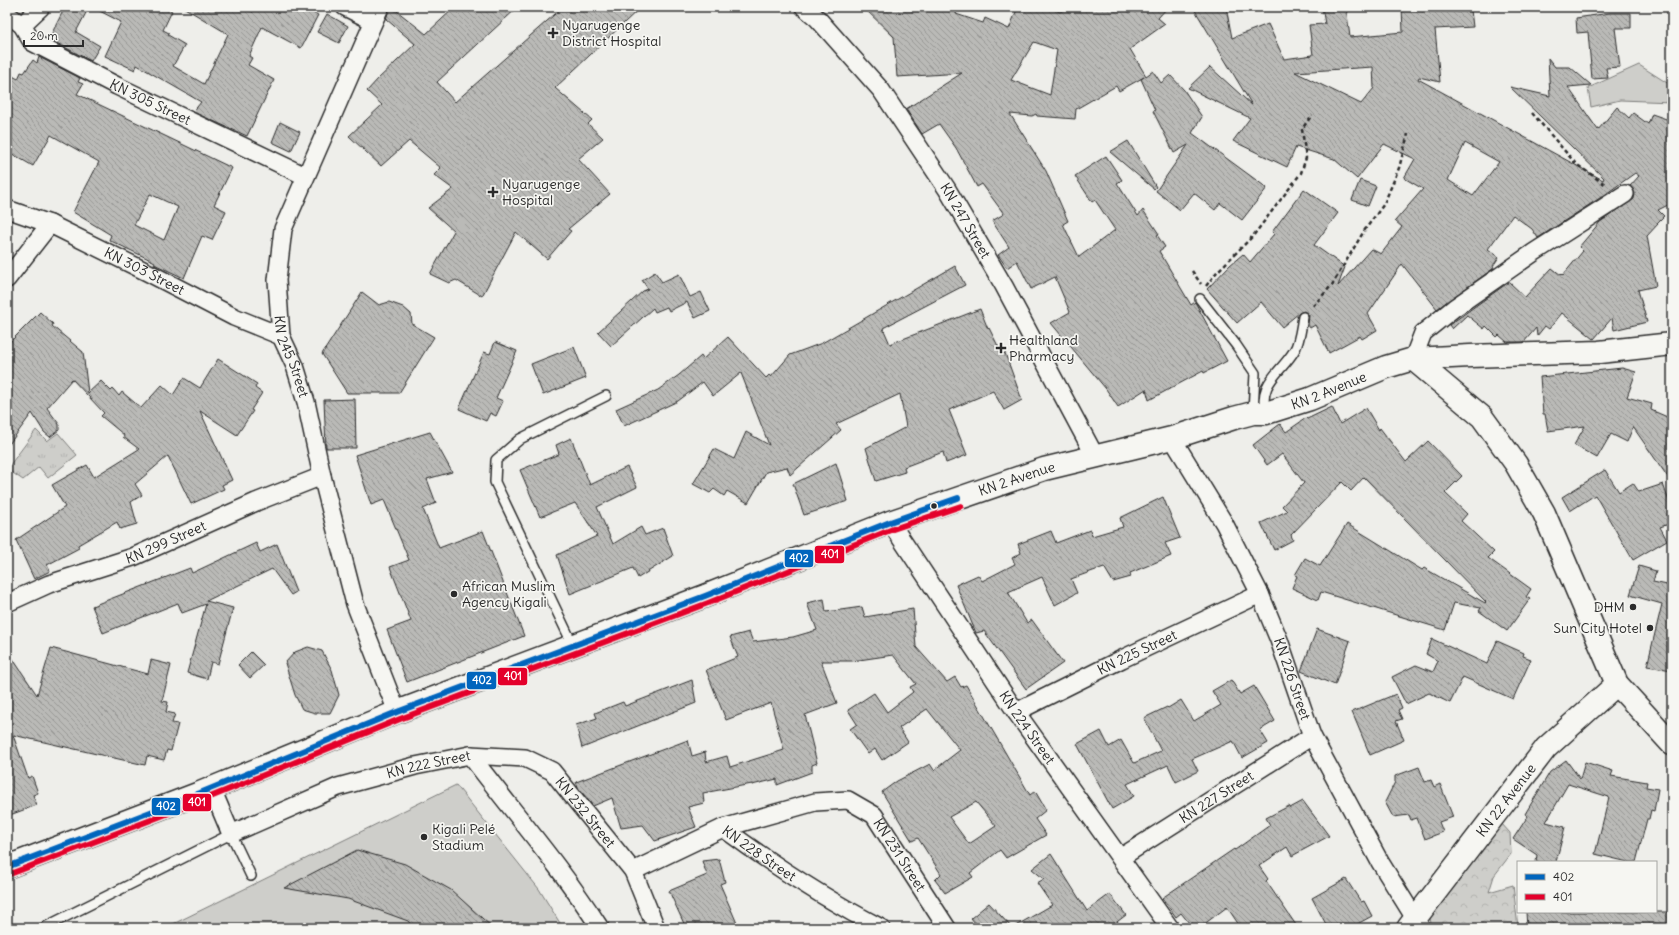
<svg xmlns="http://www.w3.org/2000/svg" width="1679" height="935" viewBox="0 0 1679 935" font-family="Delius,sans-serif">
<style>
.grass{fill:#cececa;stroke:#7c7c7a}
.forest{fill:url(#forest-crowns);stroke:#7c7c7a}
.park{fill:url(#park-tufts);stroke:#7c7c7a}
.building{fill:url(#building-back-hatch);stroke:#2b2b2b;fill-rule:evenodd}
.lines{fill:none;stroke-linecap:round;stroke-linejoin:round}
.service-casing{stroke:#2b2b2b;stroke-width:12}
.minor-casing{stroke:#2b2b2b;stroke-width:20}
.tertiary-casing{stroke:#2b2b2b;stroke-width:25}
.secondary-casing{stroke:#2b2b2b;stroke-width:25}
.path{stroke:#2b2b2b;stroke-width:2.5;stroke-dasharray:4 3;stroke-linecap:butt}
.service{stroke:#f6f6f2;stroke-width:9}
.minor{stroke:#f6f6f2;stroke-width:17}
.tertiary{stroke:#f6f6f2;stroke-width:22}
.secondary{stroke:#f6f6f2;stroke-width:22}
.bus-1-casing{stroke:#f6f6f2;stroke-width:9}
.bus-2-casing{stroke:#f6f6f2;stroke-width:9}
.bus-1{stroke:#0065bd;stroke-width:6}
.bus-2{stroke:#e4002b;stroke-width:6}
.poi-dot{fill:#2b2b2b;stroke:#f6f6f2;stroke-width:1.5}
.labels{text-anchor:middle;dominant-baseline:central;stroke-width:3.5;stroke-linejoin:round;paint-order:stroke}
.poi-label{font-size:14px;fill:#2b2b2b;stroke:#f6f6f2;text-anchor:start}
.street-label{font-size:14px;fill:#2b2b2b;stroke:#f6f6f2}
.line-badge{stroke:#f6f6f2;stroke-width:1.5}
.badge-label{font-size:11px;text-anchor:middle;font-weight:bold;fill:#fff}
</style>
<defs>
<pattern id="forest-crowns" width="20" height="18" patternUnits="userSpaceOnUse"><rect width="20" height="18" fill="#cececa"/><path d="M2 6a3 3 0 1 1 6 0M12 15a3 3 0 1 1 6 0" fill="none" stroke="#b1b1ae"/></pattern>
<pattern id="park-tufts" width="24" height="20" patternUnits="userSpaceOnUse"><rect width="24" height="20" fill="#cececa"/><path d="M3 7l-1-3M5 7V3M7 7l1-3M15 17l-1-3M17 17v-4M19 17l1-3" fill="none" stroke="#b1b1ae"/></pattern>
<pattern id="building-back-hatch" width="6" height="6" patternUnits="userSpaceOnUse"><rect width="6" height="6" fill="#babab7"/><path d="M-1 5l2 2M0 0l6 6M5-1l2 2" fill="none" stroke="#979795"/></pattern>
</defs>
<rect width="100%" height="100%" fill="#eeeeea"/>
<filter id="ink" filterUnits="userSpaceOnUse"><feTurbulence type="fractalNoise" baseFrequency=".025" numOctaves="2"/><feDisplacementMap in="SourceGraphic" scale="8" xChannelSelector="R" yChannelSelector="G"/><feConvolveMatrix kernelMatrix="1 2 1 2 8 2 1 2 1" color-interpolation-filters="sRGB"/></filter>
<g filter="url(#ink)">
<g class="grass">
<path d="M1639,65L1672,86V102L1620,100L1591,107L1588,88Z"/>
<path d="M456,785L539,889L563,928H165Z"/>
</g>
<path class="forest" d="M1501,823L1510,833L1511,854L1494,876L1489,892L1513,885L1518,927L1477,926V928H1432L1428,909Z"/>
<path class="park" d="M36,430L47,441L58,433L77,455L48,478L39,467L23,480L7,469Z"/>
<g class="building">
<path d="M65,7H89L76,32L100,46L91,61L49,39Z"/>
<path d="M92,7H164L172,11L163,30L169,33L168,35L185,45L173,66L204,84L228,34L183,7H242L253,12L255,7H303L318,15L301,48L262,27L249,56L252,58L248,65L274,80L247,136L193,112L201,102L137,65L135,70L105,56L121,22Z"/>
<path d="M390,7H392L426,34L455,7H518L437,82L455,102L563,7H641L555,88L592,120L588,124L603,138L578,159L610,194L568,229L571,231L547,259L516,232L482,296L456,280L449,283L430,274L454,231L428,208L453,189L434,175L441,168L409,141L381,166L349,136L382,105L367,91L378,79L415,44L386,19Z"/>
<path d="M863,7H949L958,9L956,14L983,23L985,18L1009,29L1018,7H1049L1060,12L1069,7H1168L1158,18L1165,24L1130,49L1146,76L1153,71L1161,83L1170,75L1184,90L1202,117L1192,133L1267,188L1242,220L1220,203L1215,210L1194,193L1180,210L1156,191L1188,145L1174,153L1153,111L1155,110L1141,79L1144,77L1119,91L1116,86L1076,109L1075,119L1037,116L1036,114L1032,116L1010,114L1046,171L1068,221L1063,224L1079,257L1115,230L1095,200L1092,202L1075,176L1106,156L1122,180L1117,183L1138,216L1143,210L1159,234L1157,235L1165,247L1159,251L1191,305L1195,302L1227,361L1204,373L1203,371L1149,400L1146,389L1118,407L1106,389L1051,323L1070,312L1055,277L1031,289L1017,261L1007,268L998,255L1009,247L992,221L1004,214L982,184L977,187L956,148L939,124L922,134L906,109L962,73L897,77L894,37ZM1034,42L1057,50L1050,95L1011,80Z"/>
<path d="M1193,7H1226L1232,38L1268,24L1284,59L1313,55L1309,25L1325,24L1322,7H1346L1350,37L1403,32L1402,7H1436V10L1457,8V12L1471,10L1473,27L1435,29L1440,82L1419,77L1418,79L1603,180L1604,178L1510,87L1550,96L1548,58L1555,67H1570L1591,85L1568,87L1598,130L1617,107L1629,118L1633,113L1648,124L1652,114L1672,121V203L1658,210L1664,216L1657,223L1658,224L1647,236L1656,286L1638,290L1647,322L1614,330L1612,318L1594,339L1562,313L1549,329L1545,326L1537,336L1536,328L1524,342H1507L1499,335L1497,337L1486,326L1484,329L1467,315L1452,329L1449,325L1509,282L1525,297L1552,268L1561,275L1562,274L1563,275L1583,251L1579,247L1600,222L1634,199L1635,193L1630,186L1639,176L1635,173L1603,196L1538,238L1532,229L1513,215L1488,249L1499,257L1493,266L1494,268L1437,309L1402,264L1368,314L1377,330L1362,339L1360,336L1329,353L1315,325L1310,328L1308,325L1309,315L1304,311L1299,313L1282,327L1261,302L1237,323L1207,289L1230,265L1243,254L1250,262L1274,234L1272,232L1304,189L1338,213L1314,245L1345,267L1338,286L1371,249L1381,254L1402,227L1395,221L1423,189L1404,178L1415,159L1384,144L1357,179L1334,159L1296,147L1287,167L1233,141L1250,118L1188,88L1210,67L1252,105ZM1373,67L1374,88L1361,104L1295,72ZM1465,143L1499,162L1473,196L1448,180Z"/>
<path d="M1610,13H1631V28H1615L1620,67L1606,68L1608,78L1592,79L1588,32L1577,33L1576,18Z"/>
<path d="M327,14L348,26L339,43L317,32Z"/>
<path d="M39,57L80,78L78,82L83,84L77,94L232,168L214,205L226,211L212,240L202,236L184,278L154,264L155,262L109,240L111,235L73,212L99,162L51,135L33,166L7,151V73L18,79L21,72L24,73L33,60L37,63ZM150,194L178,207L164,240L134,225Z"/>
<path d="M280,122L300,132L291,151L272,142Z"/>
<path d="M1128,141L1156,187L1154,189L1110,152Z"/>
<path d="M1360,180L1376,186L1368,206L1352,200Z"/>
<path d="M955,266L965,285L883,328L890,344L980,309L988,329L989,328L1002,354L1005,353L1022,400L1004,410L993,391L949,410L967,455L946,463L943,452L904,467L905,472L876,481L866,448L906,427L900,394L836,424L841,430L790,475L787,467L766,472L748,503L727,491L724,496L714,489L710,493L693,484L714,449L734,459L746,432L769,445L741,373L713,396L703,382L678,401L624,426L616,409L658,390L679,375L701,356L703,359L728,337L766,378L769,375L771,377L790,355L822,343Z"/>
<path d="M655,272L662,282L679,274L690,297L701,292L710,311L695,318L687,302L669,311L667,307L655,312L653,308L611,346L598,332L643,291L648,289L642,280Z"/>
<path d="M362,292L379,305L389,302L403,307L411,314L412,324L434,337L399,393H347L322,354Z"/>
<path d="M40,312L53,324L52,326L83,352L88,393L101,381L111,391L113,389L119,396L122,392L141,408L162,385L173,395L184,378L200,388L218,359L257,384L255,388L262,393L251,410L253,411L237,435L200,411L232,480L222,485L224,489L191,504L168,456L135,484L142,495L131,502L137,524L120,529L117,522L78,545L79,548L47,565L50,571L34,579L16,540L65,507L52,485L87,465L94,477L139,449L123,437L124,435L101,416L104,413L72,379L47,408L59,424V430L50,437L44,432L32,413L7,447V345Z"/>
<path d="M495,342L517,351L496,398L503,401L496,416L490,413L486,421L459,409L484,352L490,354Z"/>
<path d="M574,347L586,378L543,395L531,364Z"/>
<path d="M1622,368L1636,372L1627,397L1652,404L1651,410L1672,419V483L1633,427L1627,442L1611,434L1597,458L1574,445L1585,426L1548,431L1545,414H1543L1540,377Z"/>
<path d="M355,399L356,448H326L324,400Z"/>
<path d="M1332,407L1340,424L1366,408L1379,430L1380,428L1406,462L1428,441L1462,476L1445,493L1467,514L1461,521L1494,552L1488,558L1531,589L1526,597L1530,599L1507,631L1479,611L1481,608L1454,603L1445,630L1321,592L1318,600L1292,588L1297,576L1295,575L1305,558L1320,566L1347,524L1422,570L1424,568L1485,603L1486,602L1364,477L1351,491L1342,482L1291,535L1293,540L1274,550L1261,523L1287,511L1282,506L1304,483L1282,454L1267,465L1253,445L1280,424L1286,432L1306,418L1307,419Z"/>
<path d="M430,432L452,472L427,479L436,503L423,509L439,548L483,531L524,636L407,682L387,630L411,621L390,567L409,560L384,500L371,505L355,455Z"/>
<path d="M571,438L590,485L627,467L637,487L597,507L613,544L641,527L645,535L663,528L673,556L638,578L633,568L570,594L557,555L597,536L575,503L540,517L520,470L559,454L556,445Z"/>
<path d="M836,463L848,501L804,515L793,484Z"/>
<path d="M1605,470L1619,492L1633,483L1639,492L1663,484L1672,510V523L1660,527L1667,540L1633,560L1595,495L1570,511L1562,497Z"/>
<path d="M1163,497L1180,538L1165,543L1171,556L1130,573L1131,577L1113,582L1104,567L1071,579L1077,593L1055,605L1042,577L1008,592L1027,623L1032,620L1063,663L1026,689L984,631L976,633L956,585L978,575L982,581L1015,564L1012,558L1021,553L1018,544L1051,531L1056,543L1090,530L1092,536L1123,527L1120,518Z"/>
<path d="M256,543L260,552L277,544L296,592L291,595L272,569L206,601L233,608L218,664L211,662L207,679L187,673L206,604L182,613L178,603L103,633L92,606L190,568L192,573Z"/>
<path d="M1639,566L1656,571L1653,582L1672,586V670L1647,666L1662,604L1630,595Z"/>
<path d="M824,599L826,612L862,607L865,617L913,609L916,647L947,682L955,677L961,687L966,685L1030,795L1035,791L1046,810L1035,819L1046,835L1006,858L1000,850L970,873L973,877L945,893L935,880L941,874L918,838L912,841L882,792L897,781L930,764L934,770L960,750L927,709L899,728L908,742L882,760L875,749L868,754L850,729L857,724L848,710L874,693L887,712L913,692L910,687L916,684L893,655L852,661H821L837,703L805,715L817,763L812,765V772L777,785V779L752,785V784L703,793L704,803L688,807L696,827L655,841L643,825L621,828L612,798L593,806L579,789L576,782L688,740L692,756L705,752L706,762L727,756L730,767L784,750L771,703L726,720L706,670L738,657L730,637L749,632L753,642L793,637L817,630L807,603ZM976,802L996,826L969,844L949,817Z"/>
<path d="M1317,629L1350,641L1335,685L1301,671Z"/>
<path d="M1432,639L1487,664L1497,641L1524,653L1523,656L1531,659L1513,699L1463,677L1450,703L1429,693L1406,704L1392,677L1416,665L1433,672L1438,661L1426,654Z"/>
<path d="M308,647L322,651L332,670L339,695L330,713H315L302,709L295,695L285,663L295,652Z"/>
<path d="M51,648L148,674L151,660L171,665L162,701L168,702L166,712L175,714L172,723L178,724L171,751L167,750L164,760L147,756L145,765L13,735L28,778L32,776L38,793L33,795L37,805L7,816V650L37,695Z"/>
<path d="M251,652L264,665L250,678L238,665Z"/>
<path d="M692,680L696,703L582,748L576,725L597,718L595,713L623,702L625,706Z"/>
<path d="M1231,680L1240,694L1254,686L1275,721L1260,730L1268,743L1242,758L1233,741L1192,759L1198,771L1176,782L1168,765L1127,784L1134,796L1112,809L1077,744L1101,731L1109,747L1121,740L1134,763L1161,751L1144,718L1167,707L1168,708L1181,700L1194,721L1221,705L1212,691Z"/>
<path d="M1396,694L1402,708L1398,710L1402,719L1396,721L1404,740L1370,755L1352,712Z"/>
<path d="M1566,760L1580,779L1585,762L1613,771L1611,776L1647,782L1646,787L1658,789L1654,811L1651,810L1649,819H1647L1636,862H1628L1595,854L1609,797L1568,784L1546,822L1565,827L1556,862H1536L1537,855L1513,839L1528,816L1525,814L1550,772Z"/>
<path d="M1419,767L1425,782L1431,780L1434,787L1440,784L1453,817L1439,822L1443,832L1425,839L1417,818L1411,820L1409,815L1393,817L1385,802L1395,782V776Z"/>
<path d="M1303,801L1329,836L1292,856L1287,847L1259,866L1268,879L1266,881L1298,928H1241L1227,907L1199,928H1193L1181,913L1176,917L1162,898L1234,849L1235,850L1270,825L1266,818L1289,806L1290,808Z"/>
<path d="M357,850L405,864L451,890L493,928H414L408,921L348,899L284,888Z"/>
<path d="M1051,854L1087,911L1110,894L1126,915L1109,928H979L971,918L989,903L1012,928L1052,905L1037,883L1044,879L1032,869Z"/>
<path d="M719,859L725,882L720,884L739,928H686L669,891L707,875L702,861Z"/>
<path d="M1346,879L1361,902L1364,901L1372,916L1350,928H1328L1312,898Z"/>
<path d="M1526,912H1669V928H1527Z"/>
</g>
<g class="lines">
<defs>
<g id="service">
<path d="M1200,299L1236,345L1255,373L1253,413"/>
<path d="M1266,413C1257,383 1281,373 1294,351C1300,342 1301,327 1303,317"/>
<path d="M573,645L495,482L496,460L520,439L606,396"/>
<path d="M43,928L231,834L251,876"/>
</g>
<g id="minor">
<path d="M345,7L373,21"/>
<path id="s1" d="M380,7L283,229L277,280L281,336L295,366L306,402L322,476L355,604L397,712"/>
<path id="s2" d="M804,7L818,19L881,90L947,189L1004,286L1095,456"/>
<path id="s3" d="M7,14L22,25L32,42L117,86L305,176"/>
<path d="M22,25L41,7"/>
<path id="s4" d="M7,209L50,224L147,272L234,317L281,336"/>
<path d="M7,279L50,224"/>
<path d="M1413,359L1423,333L1454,308L1533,253L1625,194"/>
<path id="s5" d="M1172,438L1224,523L1260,594L1279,640L1312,736L1380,862L1421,928"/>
<path id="s6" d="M890,522L1016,712L1170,928"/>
<path id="s7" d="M7,603L49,584L133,557L256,502L322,476"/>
<path id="s8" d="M1016,712L1122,659L1260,594"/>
<path id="s9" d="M470,755L525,758L552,771L633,871L656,928"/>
<path id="s10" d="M212,789L231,834L338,787L415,766L470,755C514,813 561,867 600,928"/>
<path id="s11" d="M723,828L815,802L848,800L874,815L947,928"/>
<path id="s12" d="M1120,858L1312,736"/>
<path id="s13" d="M633,871L723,828C773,865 825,899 881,928"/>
</g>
<g id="tertiary">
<path id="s14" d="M1408,928L1546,748L1617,684"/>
</g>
<g id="secondary">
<path d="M1413,359L1482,417L1516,464L1544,513L1617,684L1672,744"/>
<path id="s15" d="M7,867L200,793L397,712L705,596L890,522L1044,469L1172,438L1234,418L1253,413H1266L1310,399L1386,367L1413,359L1470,356L1599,352L1672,344"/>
</g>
</defs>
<use href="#service" class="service-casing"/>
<use href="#minor" class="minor-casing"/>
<use href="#tertiary" class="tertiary-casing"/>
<use href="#secondary" class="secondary-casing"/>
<g class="path">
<path d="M1532,113L1576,164L1606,185"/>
<path d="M1192,271L1201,284"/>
<path d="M1206,286L1216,273L1253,236L1301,173L1306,158L1302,129L1312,115"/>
<path d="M1313,306L1332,285L1364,231L1384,204L1399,168L1408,134"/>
</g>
<use href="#service" class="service"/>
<use href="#minor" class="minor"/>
<use href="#tertiary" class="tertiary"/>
<use href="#secondary" class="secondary"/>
<defs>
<path id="bus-1" d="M7,867L200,793L397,712L705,596L890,522L958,498"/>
<path id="bus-2" d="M10,874L203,800L400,719L708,603L893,529L961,506"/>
</defs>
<use href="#bus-1" class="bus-1-casing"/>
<use href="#bus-2" class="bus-2-casing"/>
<use href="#bus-1" class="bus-1"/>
<use href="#bus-2" class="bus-2"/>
</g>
</g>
<g class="poi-dot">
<path d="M551 27h4v4h4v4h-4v4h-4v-4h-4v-4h4z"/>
<path d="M491 186h4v4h4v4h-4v4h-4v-4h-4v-4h4z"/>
<path d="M999 342h4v4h4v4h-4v4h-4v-4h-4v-4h4z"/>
<circle cx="934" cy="506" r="3.5"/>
<circle cx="454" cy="594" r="4"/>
<circle cx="1633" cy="607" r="4"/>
<circle cx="1650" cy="628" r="4"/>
<circle cx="424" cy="837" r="4"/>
</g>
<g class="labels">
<g class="poi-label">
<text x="562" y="25">Nyarugenge<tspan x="562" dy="16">District Hospital</tspan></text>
<text x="502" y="184">Nyarugenge<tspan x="502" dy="16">Hospital</tspan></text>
<text x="1009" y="340">Healthland<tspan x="1009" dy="16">Pharmacy</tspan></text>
<text x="462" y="586">African Muslim<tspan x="462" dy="16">Agency Kigali</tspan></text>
<text x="1625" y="607" text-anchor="end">DHM</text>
<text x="1642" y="628" text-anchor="end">Sun City Hotel</text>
<text x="432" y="829">Kigali Pelé<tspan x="432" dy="16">Stadium</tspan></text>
</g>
<g class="street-label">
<text stroke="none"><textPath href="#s3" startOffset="171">KN 305 Street</textPath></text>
<text stroke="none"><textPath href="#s2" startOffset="269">KN 247 Street</textPath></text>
<text stroke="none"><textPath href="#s4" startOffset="151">KN 303 Street</textPath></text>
<text stroke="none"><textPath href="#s1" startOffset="372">KN 245 Street</textPath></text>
<text stroke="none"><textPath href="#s15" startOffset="1407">KN 2 Avenue</textPath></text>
<text stroke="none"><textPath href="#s15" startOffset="1082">KN 2 Avenue</textPath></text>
<text stroke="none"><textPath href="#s7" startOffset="170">KN 299 Street</textPath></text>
<text stroke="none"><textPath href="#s8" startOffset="135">KN 225 Street</textPath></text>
<text stroke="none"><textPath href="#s5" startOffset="270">KN 226 Street</textPath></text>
<text stroke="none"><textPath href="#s6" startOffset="247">KN 224 Street</textPath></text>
<text stroke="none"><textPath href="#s10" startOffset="259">KN 222 Street</textPath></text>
<text stroke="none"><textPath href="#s12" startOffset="114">KN 227 Street</textPath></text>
<text stroke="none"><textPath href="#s14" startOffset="161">KN 22 Avenue</textPath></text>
<text stroke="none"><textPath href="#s9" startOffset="138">KN 232 Street</textPath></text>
<text stroke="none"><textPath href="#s11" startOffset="206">KN 231 Street</textPath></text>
<text stroke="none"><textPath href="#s13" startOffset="144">KN 228 Street</textPath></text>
</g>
</g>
<g class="line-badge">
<rect x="814" y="545" width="31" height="19" rx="4" fill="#e4002b"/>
<rect x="784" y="549" width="30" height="19" rx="4" fill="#0065bd"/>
<rect x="497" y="667" width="31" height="19" rx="4" fill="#e4002b"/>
<rect x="466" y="671" width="31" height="19" rx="4" fill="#0065bd"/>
<rect x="182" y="793" width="30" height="19" rx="4" fill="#e4002b"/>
<rect x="151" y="797" width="30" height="19" rx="4" fill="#0065bd"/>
</g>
<g class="badge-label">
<text x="830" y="558">401</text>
<text x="799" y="562">402</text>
<text x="513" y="680">401</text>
<text x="482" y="684">402</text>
<text x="197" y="806">401</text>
<text x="166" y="810">402</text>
</g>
<rect width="1679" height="935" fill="none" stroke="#f6f6f2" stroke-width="24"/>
<rect x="12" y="12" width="1655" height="911" fill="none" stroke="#2b2b2b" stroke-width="1.5" filter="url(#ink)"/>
<rect x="1517" y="861" width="140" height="52" fill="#f6f6f2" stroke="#a5a5a2"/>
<rect x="1525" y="874" width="20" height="6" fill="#0065bd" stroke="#a5a5a2"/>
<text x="1553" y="881" font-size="12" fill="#2b2b2b">402</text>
<rect x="1525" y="894" width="20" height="6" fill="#e4002b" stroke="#a5a5a2"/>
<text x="1553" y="901" font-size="12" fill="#2b2b2b">401</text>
<path d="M24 40v6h59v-6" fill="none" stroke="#2b2b2b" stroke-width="2"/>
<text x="30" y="40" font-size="12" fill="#2b2b2b" stroke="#f6f6f2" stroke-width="3" paint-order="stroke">20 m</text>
</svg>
